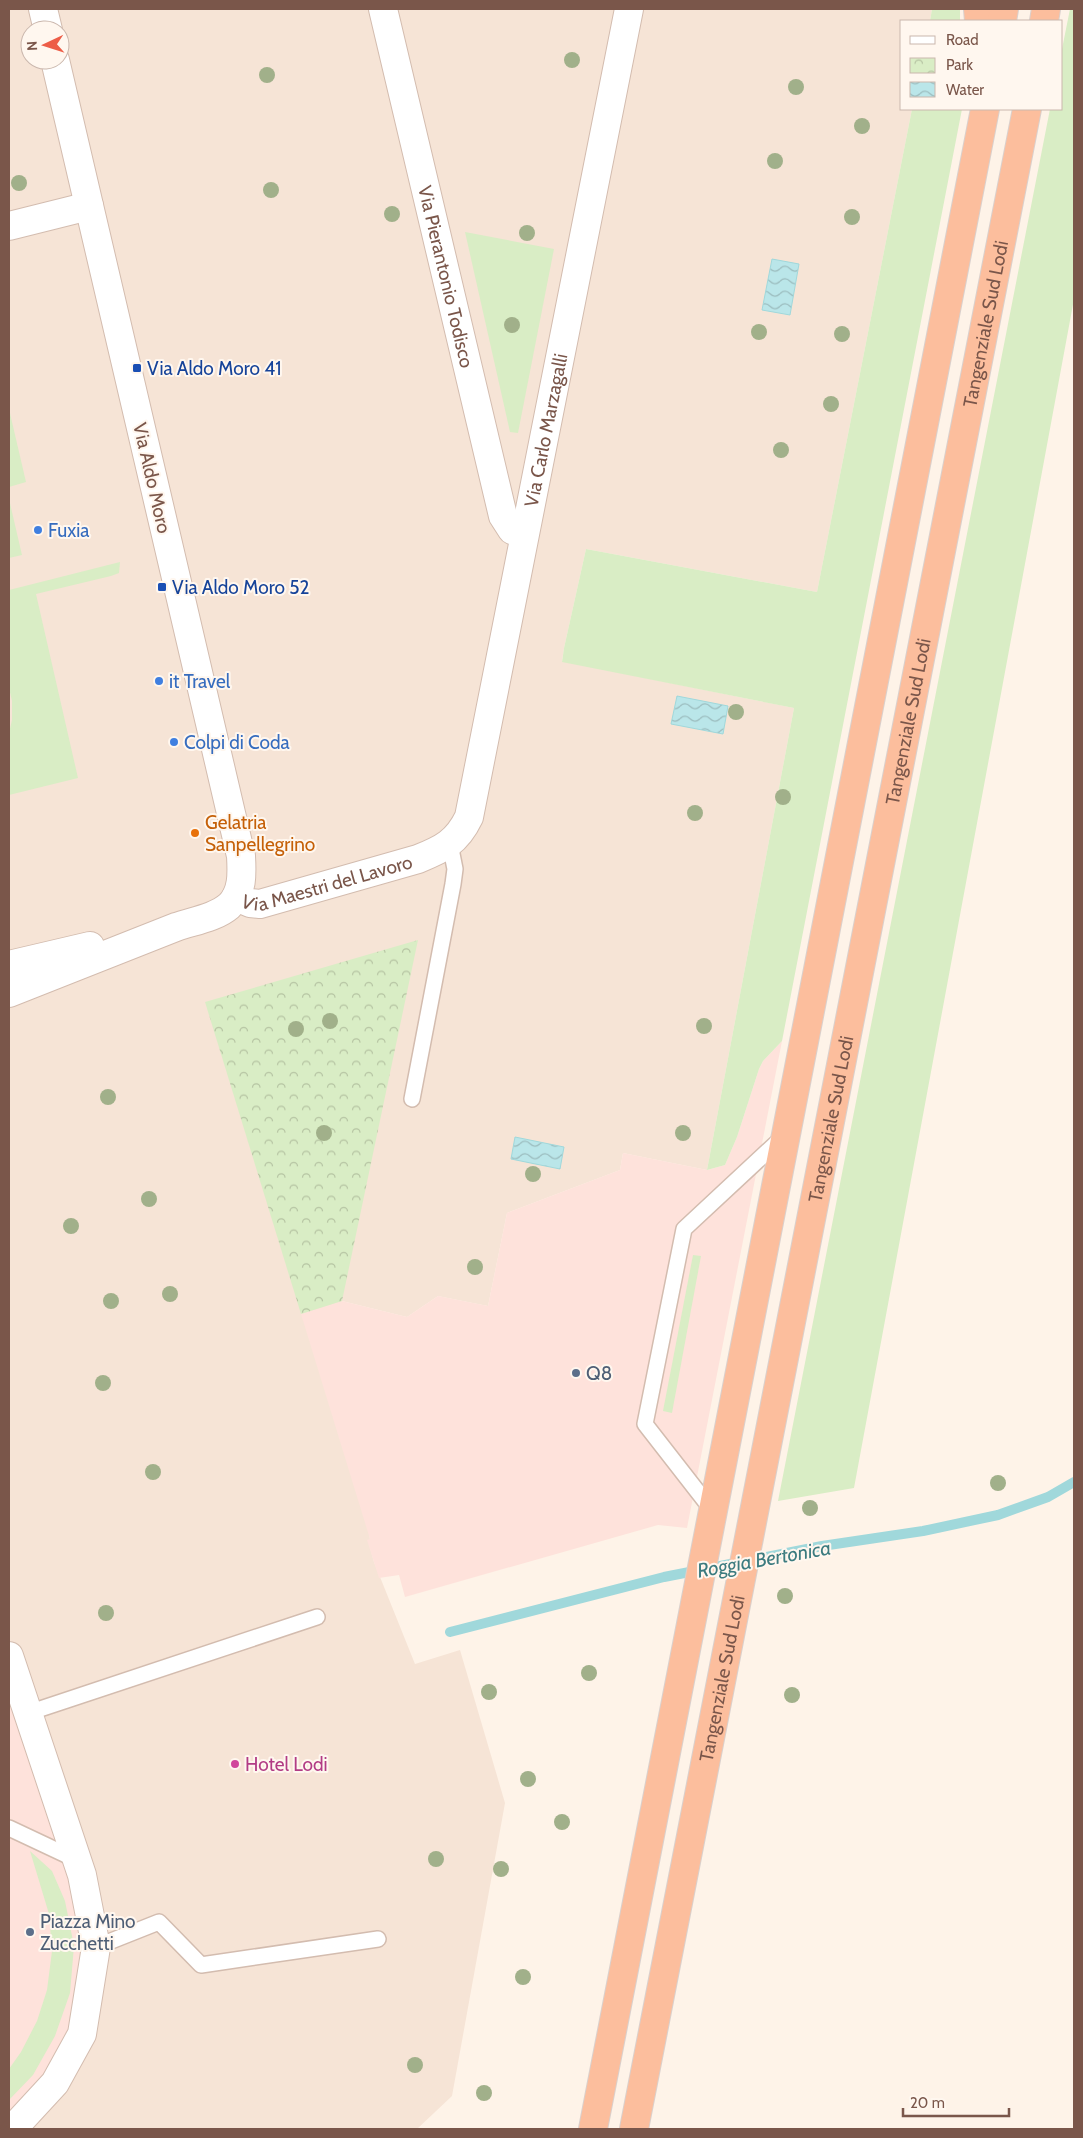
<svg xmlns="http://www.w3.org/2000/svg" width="1083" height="2138" viewBox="0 0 1083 2138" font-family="Cabin,sans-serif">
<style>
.residential{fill:#f6e4d6;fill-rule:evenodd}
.commercial{fill:#fee2db}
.grass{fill:#d9edc5}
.park{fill:url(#park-crowns)}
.water{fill:url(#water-waves);stroke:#a0d8db}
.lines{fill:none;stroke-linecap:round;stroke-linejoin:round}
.stream{stroke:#a0d8db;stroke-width:10}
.service-casing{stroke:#d3bcaf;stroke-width:18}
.minor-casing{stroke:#d3bcaf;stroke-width:30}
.trunk-casing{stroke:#dad0cc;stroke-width:30}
.service{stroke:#fff;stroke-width:15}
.minor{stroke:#fff;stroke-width:28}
.trunk{stroke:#fcbe9d;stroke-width:28}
.tree{fill:#a1b08a}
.transit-dot{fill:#1a4fb4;stroke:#fff7ef;stroke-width:2}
.shop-dot{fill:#3f7fe0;stroke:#fff7ef;stroke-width:2}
.food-dot{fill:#e8710a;stroke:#fff7ef;stroke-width:2}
.service-dot{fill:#5c6f8a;stroke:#fff7ef;stroke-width:2}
.hotel-dot{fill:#d1479c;stroke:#fff7ef;stroke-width:2}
.labels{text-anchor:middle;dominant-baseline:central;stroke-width:4;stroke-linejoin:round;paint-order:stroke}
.street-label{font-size:19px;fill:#7a564a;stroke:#fff7ef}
.transit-label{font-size:19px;fill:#164399;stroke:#fff7ef;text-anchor:start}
.shop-label{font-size:19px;fill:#366cbe;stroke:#fff7ef;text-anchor:start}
.food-label{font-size:19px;fill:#c56008;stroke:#fff7ef;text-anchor:start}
.service-label{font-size:19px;fill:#4e5e75;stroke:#fff7ef;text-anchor:start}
.hotel-label{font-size:19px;fill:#b23c85;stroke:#fff7ef;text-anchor:start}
.water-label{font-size:20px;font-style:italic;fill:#3c7b7f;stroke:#fff7ef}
</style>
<defs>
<pattern id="park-crowns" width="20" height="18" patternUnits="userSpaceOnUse" patternTransform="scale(1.25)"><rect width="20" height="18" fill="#d9edc5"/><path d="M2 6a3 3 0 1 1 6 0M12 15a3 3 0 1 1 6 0" fill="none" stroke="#b5c3a2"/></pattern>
<pattern id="water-waves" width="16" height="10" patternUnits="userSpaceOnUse" patternTransform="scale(1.25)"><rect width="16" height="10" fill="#bae6e9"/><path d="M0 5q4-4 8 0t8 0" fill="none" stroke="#9cbdbf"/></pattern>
</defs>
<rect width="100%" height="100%" fill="#fef3e8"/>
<path class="residential" d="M9,9H932L930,21H902V109H912L817,592L586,549L564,648L562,661L794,708L707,1170L623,1153L620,1170L507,1213L488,1306L438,1296L407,1317L342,1301L370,1540H368L374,1562L415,1664L460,1650L505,1803L452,2096L417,2129H18L85,1864L9,1637ZM30,30H60V60H30Z"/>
<g class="commercial">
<path d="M782,1041L687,1528L658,1525L405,1597L399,1575L379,1578L367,1540L370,1539L301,1314L342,1301L407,1317L438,1296L488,1306L507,1213L620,1170L623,1153L707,1170L725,1165L737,1137L759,1069L763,1061Z"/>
<path d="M9,1671L92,1947L78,2029L9,2123Z"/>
</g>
<g class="grass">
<path d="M932,9H960V21H930Z"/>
<path d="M1070,9H1074V299L854,1488L778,1501L1050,109H1062V49Z"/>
<path d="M912,109H962L782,1041L763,1061L759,1069L737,1137L725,1165L707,1170L794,708L562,662L564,648L586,549L817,592Z"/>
<path d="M465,232L554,249L518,433L510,432Z"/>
<path d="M9,409L26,482L9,487Z"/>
<path d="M9,499L22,555L9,558Z"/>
<path d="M120,562L119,573L111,576L36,594L78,778L9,795V733L12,720V701L9,688V590Z"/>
<path d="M693,1255L701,1256L672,1413L663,1411Z"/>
<path d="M30,1851L52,1871L65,1901L74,1946L70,1993L55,2036L33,2075L9,2100V2069L21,2052L37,2021L47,1990L52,1951L49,1914Z"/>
</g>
<path class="park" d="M418,940L342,1301L301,1314L205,1002Z"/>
<g class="water">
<path d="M772,259L799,264L790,315L762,310Z"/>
<path d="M677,696L728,706L723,734L671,724Z"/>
<path d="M515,1137L564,1147L560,1169L511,1159Z"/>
</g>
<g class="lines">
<path class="stream" d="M450,1632L664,1577L822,1546L923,1531L998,1515L1048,1497L1074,1482"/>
<defs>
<g id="service">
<path d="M412,1099L453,884L455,869L450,844"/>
<path d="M712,1510L645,1424L684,1229L784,1136"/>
<path d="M28,1713L317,1617"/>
<path d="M9,1828L77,1860"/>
<path d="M96,1947L159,1922L201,1965L378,1939"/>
</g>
<g id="minor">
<path d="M43,9L48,30"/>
<path id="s1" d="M383,9L503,516L512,530L524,535"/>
<path d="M9,226L89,206"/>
<path id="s2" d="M236,897L250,903L260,904L418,859C443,849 457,842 469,817L629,9"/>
<path d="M9,965L90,946"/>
<path d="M9,993C64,971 120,949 176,927C193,921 215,918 229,906C243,893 242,873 241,856L55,60"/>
<path d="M9,1656L82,1875L96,1947L82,2034L55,2083L19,2122L9,2129"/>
</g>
<g id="trunk">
<path d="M978,9L979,21"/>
<path d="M1002,21L1004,9"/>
<path d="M1044,21L1046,9"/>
<path d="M593,2129L985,109"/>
<path id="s3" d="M634,2129L1027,109"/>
</g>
</defs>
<use href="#service" class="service-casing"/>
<use href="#minor" class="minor-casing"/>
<use href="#trunk" class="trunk-casing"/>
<use href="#service" class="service"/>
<use href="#minor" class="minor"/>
<use href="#trunk" class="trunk"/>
</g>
<g class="tree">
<circle cx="572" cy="60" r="8"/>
<circle cx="267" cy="75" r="8"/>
<circle cx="796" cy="87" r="8"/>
<circle cx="862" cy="126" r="8"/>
<circle cx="775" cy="161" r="8"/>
<circle cx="19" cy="183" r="8"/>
<circle cx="271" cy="190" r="8"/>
<circle cx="392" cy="214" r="8"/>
<circle cx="852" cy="217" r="8"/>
<circle cx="527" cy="233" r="8"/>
<circle cx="512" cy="325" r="8"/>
<circle cx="759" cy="332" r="8"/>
<circle cx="842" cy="334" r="8"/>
<circle cx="831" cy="404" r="8"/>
<circle cx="781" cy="450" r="8"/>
<circle cx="736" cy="712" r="8"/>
<circle cx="783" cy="797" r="8"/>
<circle cx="695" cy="813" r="8"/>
<circle cx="330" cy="1021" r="8"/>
<circle cx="704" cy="1026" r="8"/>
<circle cx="296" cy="1029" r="8"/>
<circle cx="108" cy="1097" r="8"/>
<circle cx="324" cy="1133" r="8"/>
<circle cx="683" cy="1133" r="8"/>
<circle cx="533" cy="1174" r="8"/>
<circle cx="149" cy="1199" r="8"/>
<circle cx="71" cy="1226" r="8"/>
<circle cx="475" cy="1267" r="8"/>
<circle cx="170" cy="1294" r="8"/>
<circle cx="111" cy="1301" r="8"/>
<circle cx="103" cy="1383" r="8"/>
<circle cx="153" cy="1472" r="8"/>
<circle cx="998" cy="1483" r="8"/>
<circle cx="810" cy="1508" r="8"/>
<circle cx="785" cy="1596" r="8"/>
<circle cx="106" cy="1613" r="8"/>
<circle cx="589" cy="1673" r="8"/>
<circle cx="489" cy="1692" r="8"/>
<circle cx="792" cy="1695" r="8"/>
<circle cx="528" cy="1779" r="8"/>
<circle cx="562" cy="1822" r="8"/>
<circle cx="436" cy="1859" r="8"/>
<circle cx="501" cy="1869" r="8"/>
<circle cx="523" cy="1977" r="8"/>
<circle cx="415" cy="2065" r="8"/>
<circle cx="484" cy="2093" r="8"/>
</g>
<g class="transit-dot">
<rect x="132" y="363" width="10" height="10" rx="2.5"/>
<rect x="157" y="582" width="10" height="10" rx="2.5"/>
</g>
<g class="shop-dot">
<circle cx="38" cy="530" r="5"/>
<circle cx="159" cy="681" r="5"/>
<circle cx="174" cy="742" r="5"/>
</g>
<circle class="food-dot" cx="195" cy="833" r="5"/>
<g class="service-dot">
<circle cx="576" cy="1373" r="5"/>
<circle cx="30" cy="1932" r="5"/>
</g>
<circle class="hotel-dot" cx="235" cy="1764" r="5"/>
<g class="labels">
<g class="street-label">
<text stroke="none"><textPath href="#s1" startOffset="275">Via Pierantonio Todisco</textPath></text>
<text stroke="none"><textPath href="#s3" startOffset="1839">Tangenziale Sud Lodi</textPath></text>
<text stroke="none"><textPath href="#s2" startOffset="652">Via Carlo Marzagalli</textPath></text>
<text transform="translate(152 478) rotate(77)">Via Aldo Moro</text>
<text stroke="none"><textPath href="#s3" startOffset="1434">Tangenziale Sud Lodi</textPath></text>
<text stroke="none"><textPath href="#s2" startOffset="95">Via Maestri del Lavoro</textPath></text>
<text stroke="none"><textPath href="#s3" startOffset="1029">Tangenziale Sud Lodi</textPath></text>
<text stroke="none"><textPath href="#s3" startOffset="459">Tangenziale Sud Lodi</textPath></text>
</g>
<g class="transit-label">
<text x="147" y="368">Via Aldo Moro 41</text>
<text x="172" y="587">Via Aldo Moro 52</text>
</g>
<g class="shop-label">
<text x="48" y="530">Fuxia</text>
<text x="169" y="681">it Travel</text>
<text x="184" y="742">Colpi di Coda</text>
</g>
<g class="food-label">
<text x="205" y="822">Gelatria<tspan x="205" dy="22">Sanpellegrino</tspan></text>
</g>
<g class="service-label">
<text x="586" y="1373">Q8</text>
<text x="40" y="1921">Piazza Mino<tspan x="40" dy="22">Zucchetti</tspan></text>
</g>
<g class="hotel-label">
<text x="245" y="1764">Hotel Lodi</text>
</g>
<g class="water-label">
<text transform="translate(764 1559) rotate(-10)">Roggia Bertonica</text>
</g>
</g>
<rect width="1083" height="2138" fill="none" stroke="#7a564a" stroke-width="20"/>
<rect x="900" y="20" width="162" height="90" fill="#fff7ef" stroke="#cab7ad"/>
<rect x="910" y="36" width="25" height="8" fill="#ffffff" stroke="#cab7ad"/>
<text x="946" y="45" font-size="15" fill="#7a564a">Road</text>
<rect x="910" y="58" width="25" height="15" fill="url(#park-crowns)" stroke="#cab7ad"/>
<text x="946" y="70" font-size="15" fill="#7a564a">Park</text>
<rect x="910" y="82" width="25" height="15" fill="url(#water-waves)" stroke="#cab7ad"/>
<text x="946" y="95" font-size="15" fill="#7a564a">Water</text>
<g transform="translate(45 45) rotate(266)"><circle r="24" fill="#fff7ef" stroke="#cab7ad"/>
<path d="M0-4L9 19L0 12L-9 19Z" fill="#ed5d47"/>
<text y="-8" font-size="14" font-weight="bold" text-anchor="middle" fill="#7a564a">N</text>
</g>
<path d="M903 2108v8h106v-8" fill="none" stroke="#7a564a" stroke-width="2.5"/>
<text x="910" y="2108" font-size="15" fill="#7a564a" stroke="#fff7ef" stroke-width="4" paint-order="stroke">20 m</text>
</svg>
